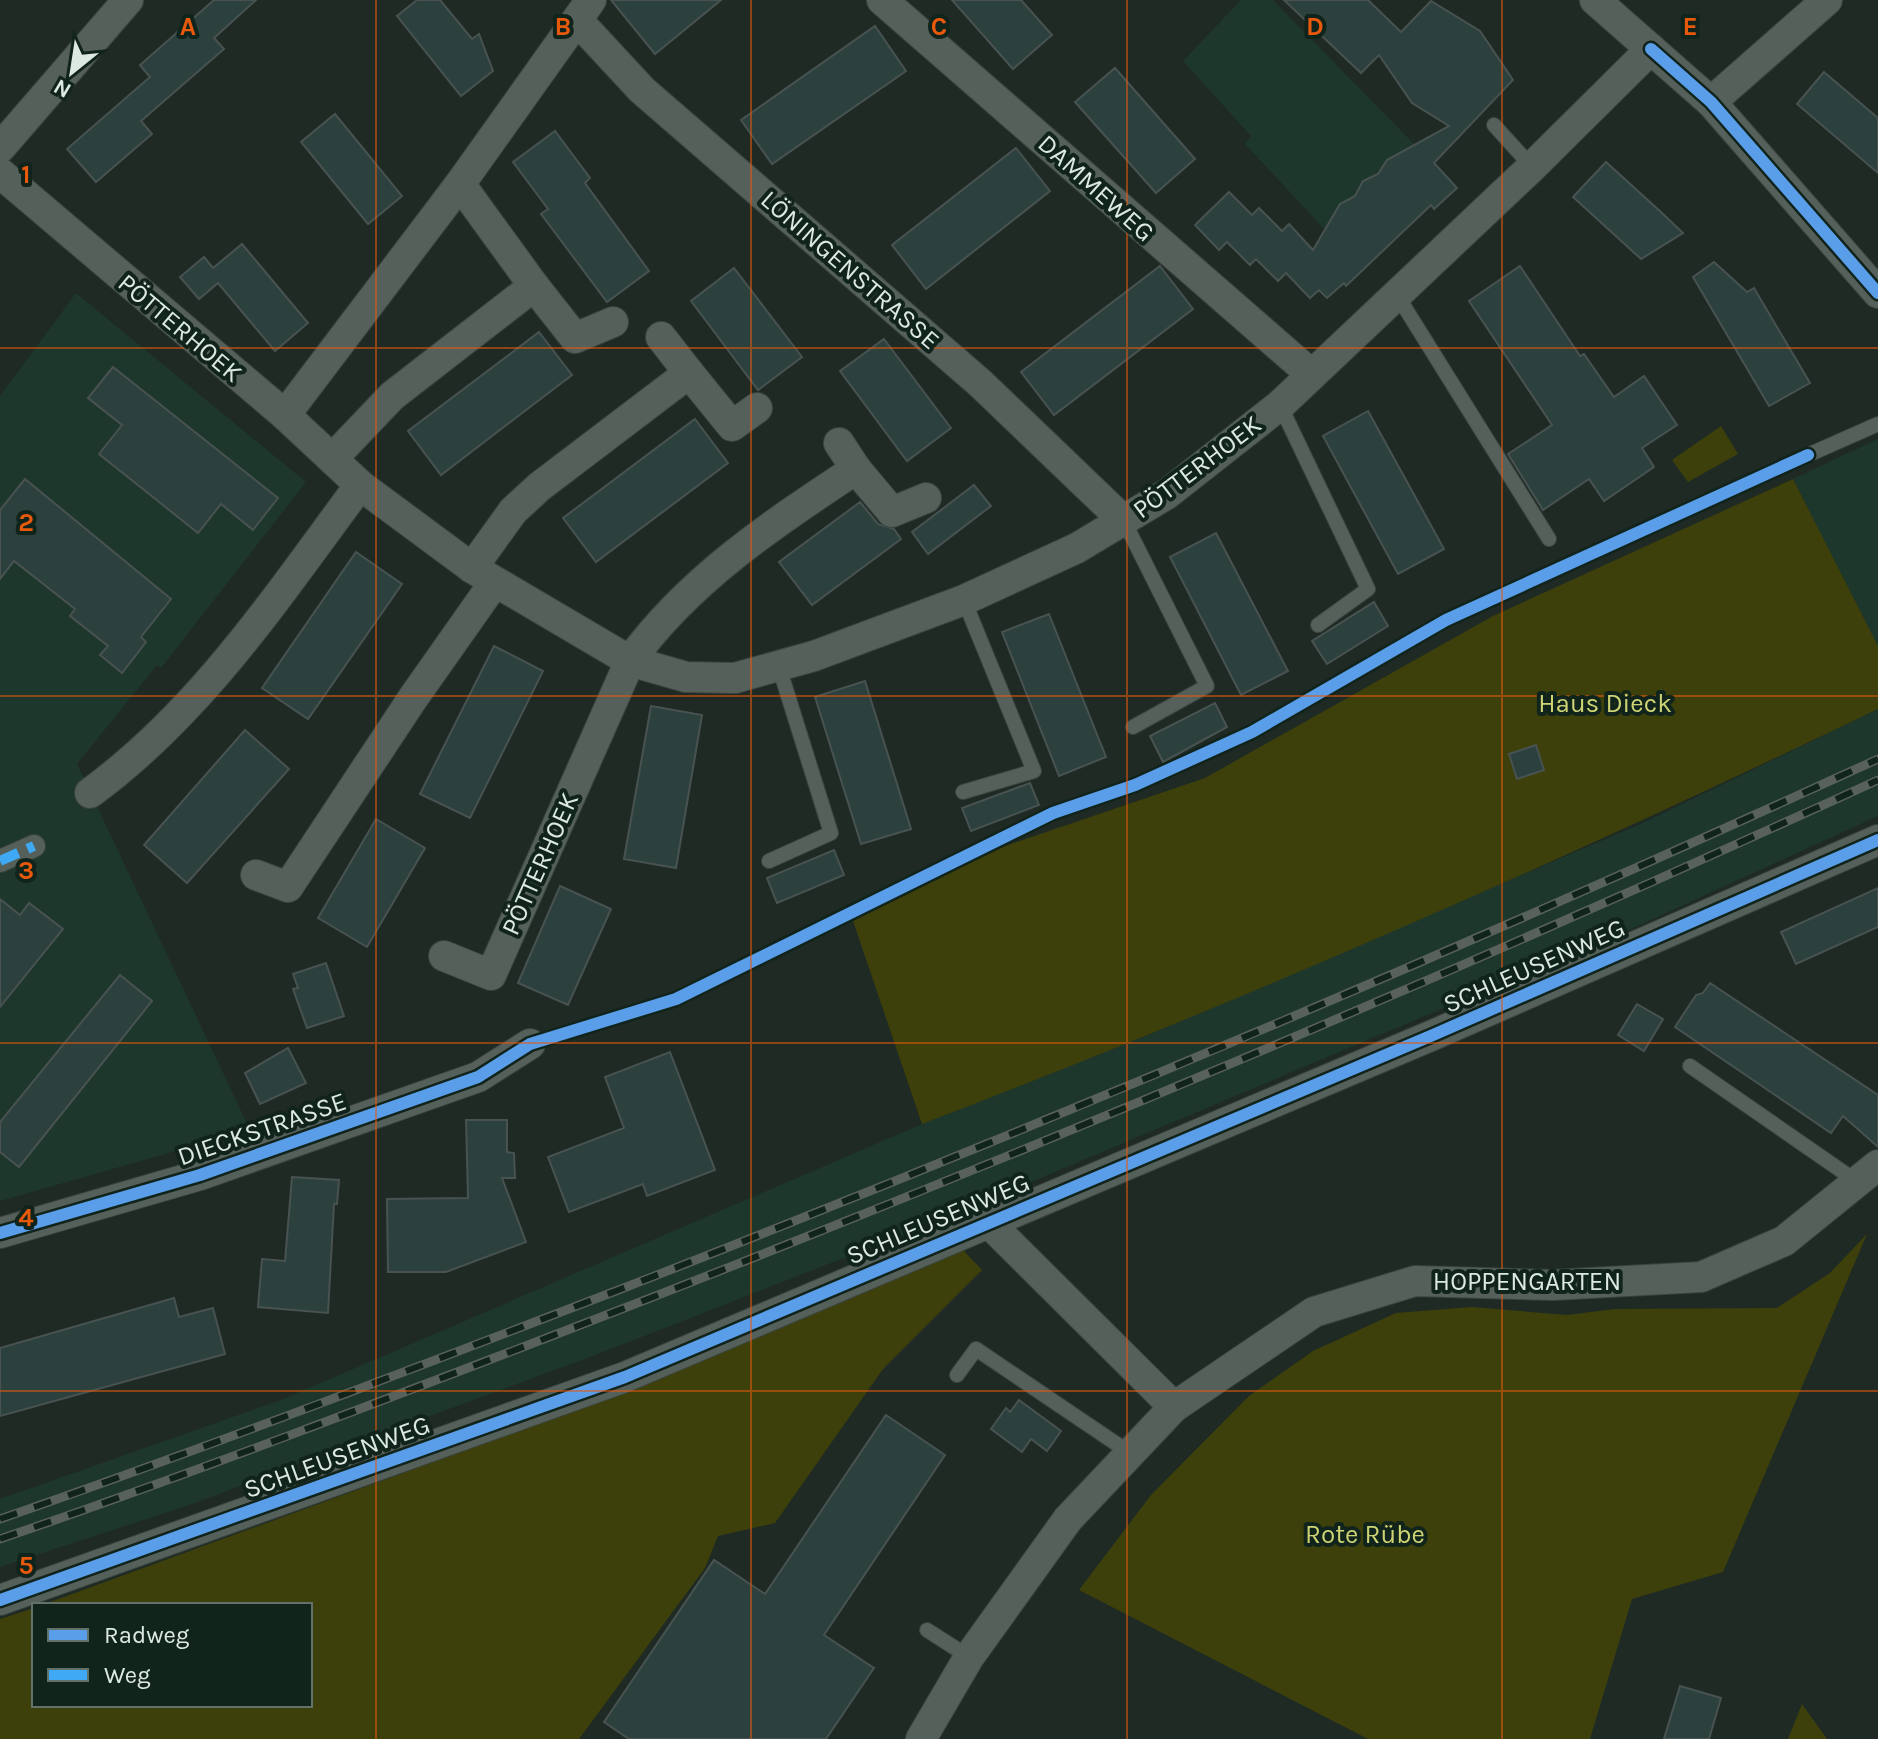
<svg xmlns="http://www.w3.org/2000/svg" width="1878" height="1739" viewBox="0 0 1878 1739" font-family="Karla,sans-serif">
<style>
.built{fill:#1e372c}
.green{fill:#3d400a}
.building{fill:#2c413e;stroke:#485250;stroke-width:2}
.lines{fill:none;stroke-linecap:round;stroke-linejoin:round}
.service-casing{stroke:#3b4540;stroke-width:16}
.pedestrian-casing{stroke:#3b4540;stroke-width:24}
.minor-casing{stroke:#3b4540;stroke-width:32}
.service{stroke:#56605b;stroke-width:14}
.pedestrian{stroke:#56605b;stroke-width:22}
.minor{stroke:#56605b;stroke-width:30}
.rail-casing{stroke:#59615c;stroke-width:9}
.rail{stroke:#11241c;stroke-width:6;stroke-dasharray:18;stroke-linecap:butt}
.quiet{stroke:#3fa9f5;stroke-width:10;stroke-dasharray:20 10;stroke-linecap:butt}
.cycleway-casing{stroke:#11241c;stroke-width:17}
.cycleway{stroke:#5a9eea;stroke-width:12}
.grid{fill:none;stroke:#e8590c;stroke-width:2;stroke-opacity:0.55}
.labels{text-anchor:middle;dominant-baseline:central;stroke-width:8;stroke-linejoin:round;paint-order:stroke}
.street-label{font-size:26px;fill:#dce8e2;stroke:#11241c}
.park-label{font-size:26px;fill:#ced374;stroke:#11241c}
.grid-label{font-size:26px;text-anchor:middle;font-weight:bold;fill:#e8590c;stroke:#11241c;stroke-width:8;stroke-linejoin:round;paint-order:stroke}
</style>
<rect width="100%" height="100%" fill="#1f2a25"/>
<g class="built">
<path d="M1241,0H1273L1457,188L1434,209L1430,206L1346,286L1312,249L1328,233L1245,144L1251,136L1183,61Z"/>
<path d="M76,293L306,482L161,668L157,665L77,764L250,1130L0,1201V396Z"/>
<path d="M1878,439V646L1793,479Z"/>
<path d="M1878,709V816L1631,929L941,1220L598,1354L189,1505L0,1567V1499L281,1400L922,1124L1148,1035L1643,823Z"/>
</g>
<g class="green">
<path d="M1721,426L1738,454L1688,482L1672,460Z"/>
<path d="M1793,479L1878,646V709C1565,860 1246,1000 922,1124L853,921L942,873L1002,847L1205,778L1493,616Z"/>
<path d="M1867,1234L1723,1572L1632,1599L1590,1739H1368L1079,1590L1151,1495L1249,1396L1313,1351L1396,1313L1471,1307L1567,1315L1615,1309L1777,1308L1830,1273Z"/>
<path d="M963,1250L982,1270L883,1369L775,1523L718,1536L705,1568L579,1739H0V1619L34,1608V1705H310V1605H42L628,1391Z"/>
<path d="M1802,1704L1827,1739H1788Z"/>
</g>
<g class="building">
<path d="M214,0H256L214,38L224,49L141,121L152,134L96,182L67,149L150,77L140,65Z"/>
<path d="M417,0H440L472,39L479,34L493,71L461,96L397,16Z"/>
<path d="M611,0H721L655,54Z"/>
<path d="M952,0H1021L1052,35L1013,69Z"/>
<path d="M1284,0H1368L1401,32L1431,1L1480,31L1513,80L1434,163L1457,188L1434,209L1431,205L1346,286L1344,283L1327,298L1319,290L1310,298L1286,273L1278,281L1256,259L1250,265L1227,242L1219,250L1195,225L1229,192L1252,215L1259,208L1282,231L1289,224L1313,250L1340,204L1355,196L1363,181L1378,174L1387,160L1449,126L1412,103L1379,55L1361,73Z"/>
<path d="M875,26L906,71L772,164L741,120Z"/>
<path d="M1115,68L1195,159L1156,193L1075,102Z"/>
<path d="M1824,72L1878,118V173L1797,104Z"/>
<path d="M335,114L402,196L368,224L301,142Z"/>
<path d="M555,131L590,178L585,183L649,271L607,302L541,214L548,209L513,162Z"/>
<path d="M1016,148L1050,191L926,289L892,245Z"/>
<path d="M1606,162L1662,213L1683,233L1641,259L1573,197Z"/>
<path d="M242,244L308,323L275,351L218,283L199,299L180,277L204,257L213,268Z"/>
<path d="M1714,262L1747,292L1754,288L1810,383L1769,406L1693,277Z"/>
<path d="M1160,266L1193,309L1054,415L1021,372Z"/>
<path d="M1520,266L1580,356L1584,354L1614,397L1644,376L1677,425L1642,448L1654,467L1604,501L1589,479L1543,510L1508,454L1552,425L1469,301Z"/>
<path d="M734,268L802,357L758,390L691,301Z"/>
<path d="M539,332L572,375L441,475L408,431Z"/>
<path d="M884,339L951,428L907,461L840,371Z"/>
<path d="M113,367L278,498L253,530L221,504L198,533L99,454L122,425L88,398Z"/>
<path d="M1368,411L1444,549L1398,574L1323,436Z"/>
<path d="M695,419L728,463L596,562L563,518Z"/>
<path d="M25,479L171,599L141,637L146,642L122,673L100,655L108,646L70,616L75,609L14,561L0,579V510Z"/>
<path d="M974,485L991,506L928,554L912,532Z"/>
<path d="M860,502L878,524L894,529L901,539L812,605L779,562Z"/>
<path d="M1216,533L1288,671L1241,695L1170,557Z"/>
<path d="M356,552L402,584L308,719L262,688Z"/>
<path d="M1374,602L1388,626L1327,664L1312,641Z"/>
<path d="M1049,614L1106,757L1059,776L1002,632Z"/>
<path d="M494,646L543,671L470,818L420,794Z"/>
<path d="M865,681L911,829L861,844L815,697Z"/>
<path d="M1215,703L1227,727L1163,762L1150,736Z"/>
<path d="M651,706L702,715L676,868L624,859Z"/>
<path d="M245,730L289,769L187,883L144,845Z"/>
<path d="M1536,745L1544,770L1517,779L1509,754Z"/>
<path d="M1030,783L1039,805L971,831L962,808Z"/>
<path d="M376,819L425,848L367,947L318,918Z"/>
<path d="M834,850L844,875L777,903L767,878Z"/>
<path d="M560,886L611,909L568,1005L518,983Z"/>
<path d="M1878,888V927L1796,964L1781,932Z"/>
<path d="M0,899L20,915L29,903L63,929L0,1007Z"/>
<path d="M326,963L344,1016L307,1028L293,989L298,988L293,974Z"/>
<path d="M120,975L152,1001L19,1167L0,1152V1122Z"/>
<path d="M1710,983L1878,1095V1147L1843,1116L1831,1133L1675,1027L1696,995L1703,993Z"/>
<path d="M1637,1004L1663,1019L1644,1051L1618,1035Z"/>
<path d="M288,1048L306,1083L260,1104L245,1073Z"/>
<path d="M670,1052L715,1170L647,1196L643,1184L569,1212L548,1157L624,1128L605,1077Z"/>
<path d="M466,1120H507V1152L514,1153L515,1178H502L526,1242L446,1272H388L387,1199L468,1198Z"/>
<path d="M292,1177L339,1180L337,1204H334L328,1313L258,1307L262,1259L285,1261Z"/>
<path d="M174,1298L179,1317L213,1308L225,1354L0,1416V1348Z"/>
<path d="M1019,1400L1061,1431L1047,1451L1031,1439L1022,1452L991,1429L1006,1408L1010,1412Z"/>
<path d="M886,1415L945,1455L824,1635L874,1668L826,1739H629L604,1722L714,1560L765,1594Z"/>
<path d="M1680,1686L1721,1698L1709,1739H1664Z"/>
</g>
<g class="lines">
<defs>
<g id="service">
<path d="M1494,125L1532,167"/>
<path d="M1397,295L1549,539"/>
<path d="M1280,405L1368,589L1318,625"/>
<path d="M1808,455L1878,424"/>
<path d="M1124,521L1207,686L1133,727"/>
<path d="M963,792L1034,771L964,600"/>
<path d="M769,861L831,833L779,667"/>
<path d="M1690,1066L1859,1183"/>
<path d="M957,1375L976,1349L1130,1453"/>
<path d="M927,1630L969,1657"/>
</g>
<path id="pedestrian" d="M0,861L34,846"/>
<g id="minor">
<path d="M882,0L1311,374"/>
<path d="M1595,0L1711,102L1878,293"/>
<path d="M577,20L642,90L980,383L1124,521"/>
<path d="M1711,102L1827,0"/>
<path d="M0,148L128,0"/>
<path d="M0,173L285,415L360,485L472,568L630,661L686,677L735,678L814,656L964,600L1077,548L1167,494L1280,405L1532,167L1651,49"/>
<path d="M460,184L534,286"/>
<path d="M661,337L689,373"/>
<path d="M285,415L460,184L591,0"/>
<path d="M839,443L856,469"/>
<path d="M332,459L392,396L534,286L575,338L613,322"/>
<path d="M472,568L513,511L539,487L689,373L732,426L757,408"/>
<path d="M90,793C202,711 278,595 360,485"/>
<path d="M256,875L288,887L413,698L494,583"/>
<path d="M444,956L491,975L630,661C688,580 774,523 856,469L892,512L926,498"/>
<path d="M987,1221L1174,1407"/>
<path d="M0,1233L200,1175L478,1077L530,1044"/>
<path d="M0,1600L625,1377L1433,1035L1878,840"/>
<path d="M921,1739L969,1657L1068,1519L1174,1407L1314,1312L1415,1281L1553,1285L1701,1277L1784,1241L1878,1165"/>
</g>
</defs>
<use href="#service" class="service-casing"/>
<use href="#pedestrian" class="pedestrian-casing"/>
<use href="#minor" class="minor-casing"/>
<use href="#service" class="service"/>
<use href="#pedestrian" class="pedestrian"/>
<use href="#minor" class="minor"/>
<defs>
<g id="rail">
<path d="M0,1519C209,1447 415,1368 621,1289C1045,1125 1464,948 1878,759"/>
<path d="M0,1539C196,1472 390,1398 583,1324C1020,1156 1452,975 1878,780"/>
</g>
</defs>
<use href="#rail" class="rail-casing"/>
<use href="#rail" class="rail"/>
<path class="quiet" d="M0,861L34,846"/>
<defs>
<g id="cycleway">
<path d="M1651,49L1711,102L1878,293"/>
<path d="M0,1233L200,1175L478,1077L530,1044L676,999L1053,813L1135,785L1252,732L1446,620L1808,455"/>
<path d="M0,1600L625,1377L1433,1035L1878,840"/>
</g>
</defs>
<use href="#cycleway" class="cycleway-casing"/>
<use href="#cycleway" class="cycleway"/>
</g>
<path class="grid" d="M376,0V1739M751,0V1739M1127,0V1739M1502,0V1739M0,348H1878M0,696H1878M0,1043H1878M0,1391H1878"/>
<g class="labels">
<g class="street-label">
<text transform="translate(1096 188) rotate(42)">DAMMEWEG</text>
<text transform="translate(850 270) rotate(41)">LÖNINGENSTRASSE</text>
<text transform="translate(180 328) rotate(40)">PÖTTERHOEK</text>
<text transform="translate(1197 467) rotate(-37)">PÖTTERHOEK</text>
<text transform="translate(540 864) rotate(-66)">PÖTTERHOEK</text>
<text transform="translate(1534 966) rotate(-24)">SCHLEUSENWEG</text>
<text transform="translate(262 1129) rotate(-19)">DIECKSTRASSE</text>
<text transform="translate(938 1219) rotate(-23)">SCHLEUSENWEG</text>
<text x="1527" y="1281">HOPPENGARTEN</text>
<text transform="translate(337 1457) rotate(-20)">SCHLEUSENWEG</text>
</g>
<g class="park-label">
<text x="1605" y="703">Haus Dieck</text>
<text x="1365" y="1534">Rote Rübe</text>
</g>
</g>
<g class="grid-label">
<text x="188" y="35">A</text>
<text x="563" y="35">B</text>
<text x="939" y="35">C</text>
<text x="1315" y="35">D</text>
<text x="1690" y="35">E</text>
<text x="26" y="183">1</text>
<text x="26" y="531">2</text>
<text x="26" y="879">3</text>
<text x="26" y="1226">4</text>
<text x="26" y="1574">5</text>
</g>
<rect x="32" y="1603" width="280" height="104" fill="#11241c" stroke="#62726b" stroke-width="2"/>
<rect x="48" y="1629" width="40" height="12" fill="#5a9eea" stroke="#62726b" stroke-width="2"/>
<text x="104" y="1643" font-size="24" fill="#dce8e2">Radweg</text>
<rect x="48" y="1669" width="40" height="12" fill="#3fa9f5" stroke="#62726b" stroke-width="2"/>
<text x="104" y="1683" font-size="24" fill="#dce8e2">Weg</text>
<g transform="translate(72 72) rotate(210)" stroke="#11241c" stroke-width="6" paint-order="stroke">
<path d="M0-6L14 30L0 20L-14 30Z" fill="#dce8e2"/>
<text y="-12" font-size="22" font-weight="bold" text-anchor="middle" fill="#dce8e2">N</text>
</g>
</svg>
